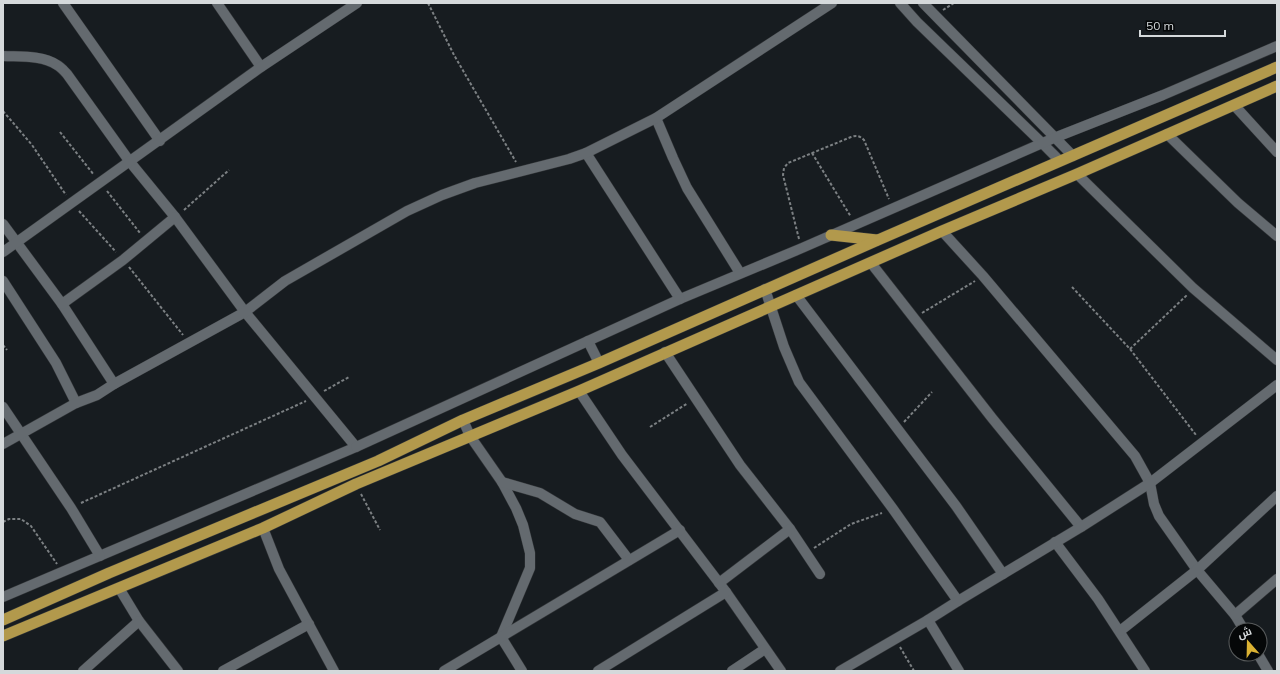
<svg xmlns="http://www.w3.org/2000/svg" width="1280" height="674" viewBox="0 0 1280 674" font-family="Mulish,Cairo,sans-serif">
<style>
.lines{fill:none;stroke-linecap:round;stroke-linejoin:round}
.minor-casing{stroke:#323538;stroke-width:11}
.trunk-casing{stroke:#323538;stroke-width:12}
.path{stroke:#7c8083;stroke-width:2;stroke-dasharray:3 2;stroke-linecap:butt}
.minor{stroke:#646a6f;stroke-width:10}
.trunk{stroke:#b2994c;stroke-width:11}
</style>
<rect width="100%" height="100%" fill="#171c20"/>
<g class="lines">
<defs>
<g id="minor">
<path d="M63,3L160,141"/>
<path d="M217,3L261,67"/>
<path d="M900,3L917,22L1043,144L1060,161"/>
<path d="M923,3L1073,156"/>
<path d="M3,56C20,57 42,55 57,65C61,67 64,71 67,74L130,162L175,217L245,312L356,447L3,597"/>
<path d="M1234,105L1277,152"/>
<path d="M656,118L673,158L687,188L740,273"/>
<path d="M1167,134L1238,203L1277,236"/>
<path d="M586,153L680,299L802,248L1054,138L1163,95L1277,46"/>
<path d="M1077,174L1193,288L1277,360"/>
<path d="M3,224L62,304L114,384"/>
<path d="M942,231L983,276L1135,456L1150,483L1154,504L1159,516L1197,570L1235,615L1244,630"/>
<path d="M3,252L261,67L357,3"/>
<path d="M871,263L992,418L1081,527"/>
<path d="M3,281L56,363L76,403"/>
<path d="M765,289L784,347L799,382L893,509L958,601"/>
<path d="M796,295L956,506L1003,574"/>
<path d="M62,304L123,260L175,217"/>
<path d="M588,341L599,363"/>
<path d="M665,352L740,465L790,529L820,574"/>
<path d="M579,391L622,455L726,592L781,671"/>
<path d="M3,407L71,508L100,556"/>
<path d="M463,420L470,436L502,482L516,508L523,525L530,553V568L501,637L522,671"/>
<path d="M3,444L76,403L97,395L114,384L245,312L285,281L407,211L442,195L475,183L569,159L586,153L656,118L832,3"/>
<path d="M356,447L680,299"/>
<path d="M502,482L540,493L575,514L600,522L629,560"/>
<path d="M263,528L279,569L334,671"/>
<path d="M1055,542L1098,599L1145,671"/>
<path d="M719,583L790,529"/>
<path d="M119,588L139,621L178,671"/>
<path d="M1235,615L1277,579"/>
<path d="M928,620L959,671"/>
<path d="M1120,631L1197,570L1277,496"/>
<path d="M1258,654L1268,671"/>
<path d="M83,671L139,621"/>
<path d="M223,671L309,624"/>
<path d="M444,671L680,530"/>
<path d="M598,671L726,592"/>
<path d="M732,671L765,649"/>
<path d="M840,671L928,620L958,601L1081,527L1150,483L1277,385"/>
</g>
<g id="trunk">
<path d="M831,235L877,240"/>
<path d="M3,620L109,573L378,461L463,420L599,363L878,240L1277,67"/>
<path d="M3,636L263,528L356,484L579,391L942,231L1077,174L1277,86"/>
</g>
</defs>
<use href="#minor" class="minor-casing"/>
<use href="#trunk" class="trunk-casing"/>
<g class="path">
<path d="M428,3L454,55L516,162"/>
<path d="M943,10L954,3"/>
<path d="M3,111L32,145L66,195"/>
<path d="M60,132L94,175"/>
<path d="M812,153L851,217"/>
<path d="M107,191L140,233"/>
<path d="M184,210L229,170"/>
<path d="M79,211L116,252"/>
<path d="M799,239L783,175L784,168L788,163L851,137C857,135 860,136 864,140L889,199"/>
<path d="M129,267L183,335"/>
<path d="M1072,287L1130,349L1196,435"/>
<path d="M922,313L975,281"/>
<path d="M3,345L7,350"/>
<path d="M1130,349L1187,295"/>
<path d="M324,391L349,377"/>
<path d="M904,422L932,392"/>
<path d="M650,427L688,403"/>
<path d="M361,494L380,530"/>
<path d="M81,503L306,401"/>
<path d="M3,522L9,519H21L31,526L57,564"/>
<path d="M814,548L851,524L882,513"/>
<path d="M900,647L914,671"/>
</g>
<use href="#minor" class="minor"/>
<use href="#trunk" class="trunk"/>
</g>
<rect width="1280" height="674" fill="none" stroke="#d5d9db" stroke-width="8"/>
<g transform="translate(1248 642) rotate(340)"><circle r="19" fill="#050708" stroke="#585b5c"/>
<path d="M0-3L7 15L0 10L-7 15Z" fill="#dbb233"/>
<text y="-6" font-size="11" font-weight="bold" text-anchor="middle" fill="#d5d9db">ش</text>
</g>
<path d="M1140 30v6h85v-6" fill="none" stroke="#d5d9db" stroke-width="2"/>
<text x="1146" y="30" font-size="12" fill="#d5d9db" stroke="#050708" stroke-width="3" paint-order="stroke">50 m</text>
</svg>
